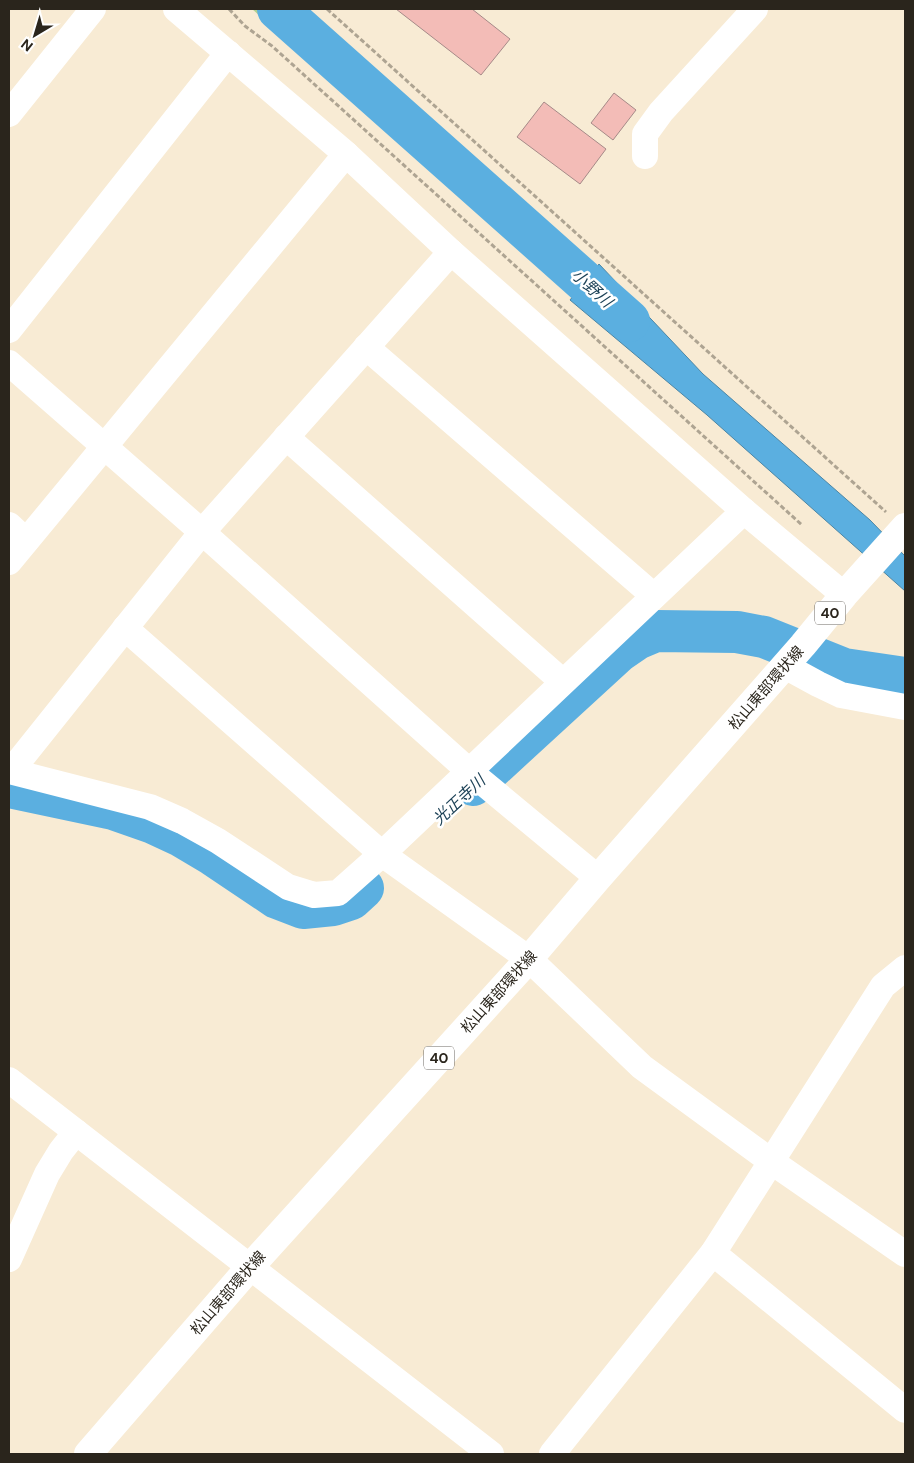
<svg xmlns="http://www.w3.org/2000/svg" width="914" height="1463" viewBox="0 0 914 1463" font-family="'DM Sans','Noto Sans JP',sans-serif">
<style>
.green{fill:#b0d091}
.water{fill:#5bafe0;stroke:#4c86a5}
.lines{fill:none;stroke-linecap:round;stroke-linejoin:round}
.river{stroke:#5bafe0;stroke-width:42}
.building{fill:#f3bcb7;stroke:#a68a88}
.path{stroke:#aea492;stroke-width:3;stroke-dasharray:5 2.5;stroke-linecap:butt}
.minor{stroke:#fff;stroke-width:26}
.major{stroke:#fff;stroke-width:28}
.labels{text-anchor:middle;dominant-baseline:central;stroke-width:5;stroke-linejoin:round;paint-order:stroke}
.shield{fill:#fff;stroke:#6a6660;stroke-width:1}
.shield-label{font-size:14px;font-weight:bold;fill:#2a251c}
.street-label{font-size:15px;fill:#2a251c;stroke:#fff}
.water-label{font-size:16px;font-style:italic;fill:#1d4257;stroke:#fff}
</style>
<rect width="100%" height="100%" fill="#f8ebd4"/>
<path class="green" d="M252,9H300L323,28L504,191L595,269L575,294Z"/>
<path class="water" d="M599,264L703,374L870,520L905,556V591L707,415L570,300Z"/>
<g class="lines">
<g class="river">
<path d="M278,9L629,321"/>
<path d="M473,785L618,652L637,639L656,631L737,632L764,637L844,669L905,678"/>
<path d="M9,787L113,809L153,823L181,836L213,855L277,898L303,908L333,905L351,899L363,888"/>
</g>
</g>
<g class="building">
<path d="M396,9H472L510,39L481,75Z"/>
<path d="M614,93L636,110L613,140L591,123Z"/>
<path d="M544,102L606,149L580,184L517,137Z"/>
</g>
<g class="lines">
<g class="path">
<path d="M229,9L245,26L272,46L802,525"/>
<path d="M327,9L886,512"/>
</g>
<g class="minor">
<path d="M176,9L346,154L451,252L744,511L844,595"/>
<path d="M9,114L93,9"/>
<path d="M645,156V134L661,112L755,9"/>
<path d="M9,330L228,53"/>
<path d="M366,347L654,596"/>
<path d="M9,363L202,532L469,771L598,878"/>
<path d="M286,437L563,682"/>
<path d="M9,525L26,541"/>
<path d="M9,562L346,154"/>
<path d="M125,628L382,854L529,959L642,1067L772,1162L905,1254"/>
<path d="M785,666L818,684L841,695L905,707"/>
<path d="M9,771L150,807L182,821L218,841L288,887L314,895L338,893L382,854L744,511"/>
<path d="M11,771L202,532L451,252"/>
<path d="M9,1080L491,1454"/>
<path d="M713,1253L905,1410"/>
<path d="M9,1259L47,1174L61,1151L76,1132"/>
<path d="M552,1454L713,1253L883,986L905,968"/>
</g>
<path class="major" d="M88,1454L250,1267L529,959L598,878L803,645L844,595L905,527"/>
</g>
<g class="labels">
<g class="shield">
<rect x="815" y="601.5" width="30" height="23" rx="4"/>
<rect x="424" y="1046.5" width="30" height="23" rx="4"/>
</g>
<g class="shield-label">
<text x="830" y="613">40</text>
<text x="439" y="1058">40</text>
</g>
<g class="street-label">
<text transform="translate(766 688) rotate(-49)">松山東部環状線</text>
<text transform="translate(499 992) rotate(-48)">松山東部環状線</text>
<text transform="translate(228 1293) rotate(-49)">松山東部環状線</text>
</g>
<g class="water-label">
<text transform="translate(592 288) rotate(42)">小野川</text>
<text transform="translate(459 800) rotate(-43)">光正寺川</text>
</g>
</g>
<rect width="914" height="1463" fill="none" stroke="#2a251c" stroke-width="20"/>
<g transform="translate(35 35) rotate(218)" stroke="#ffffff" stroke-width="4" paint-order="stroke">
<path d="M0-4L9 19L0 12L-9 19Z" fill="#2a251c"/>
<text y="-8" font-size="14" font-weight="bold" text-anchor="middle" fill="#2a251c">N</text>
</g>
</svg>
